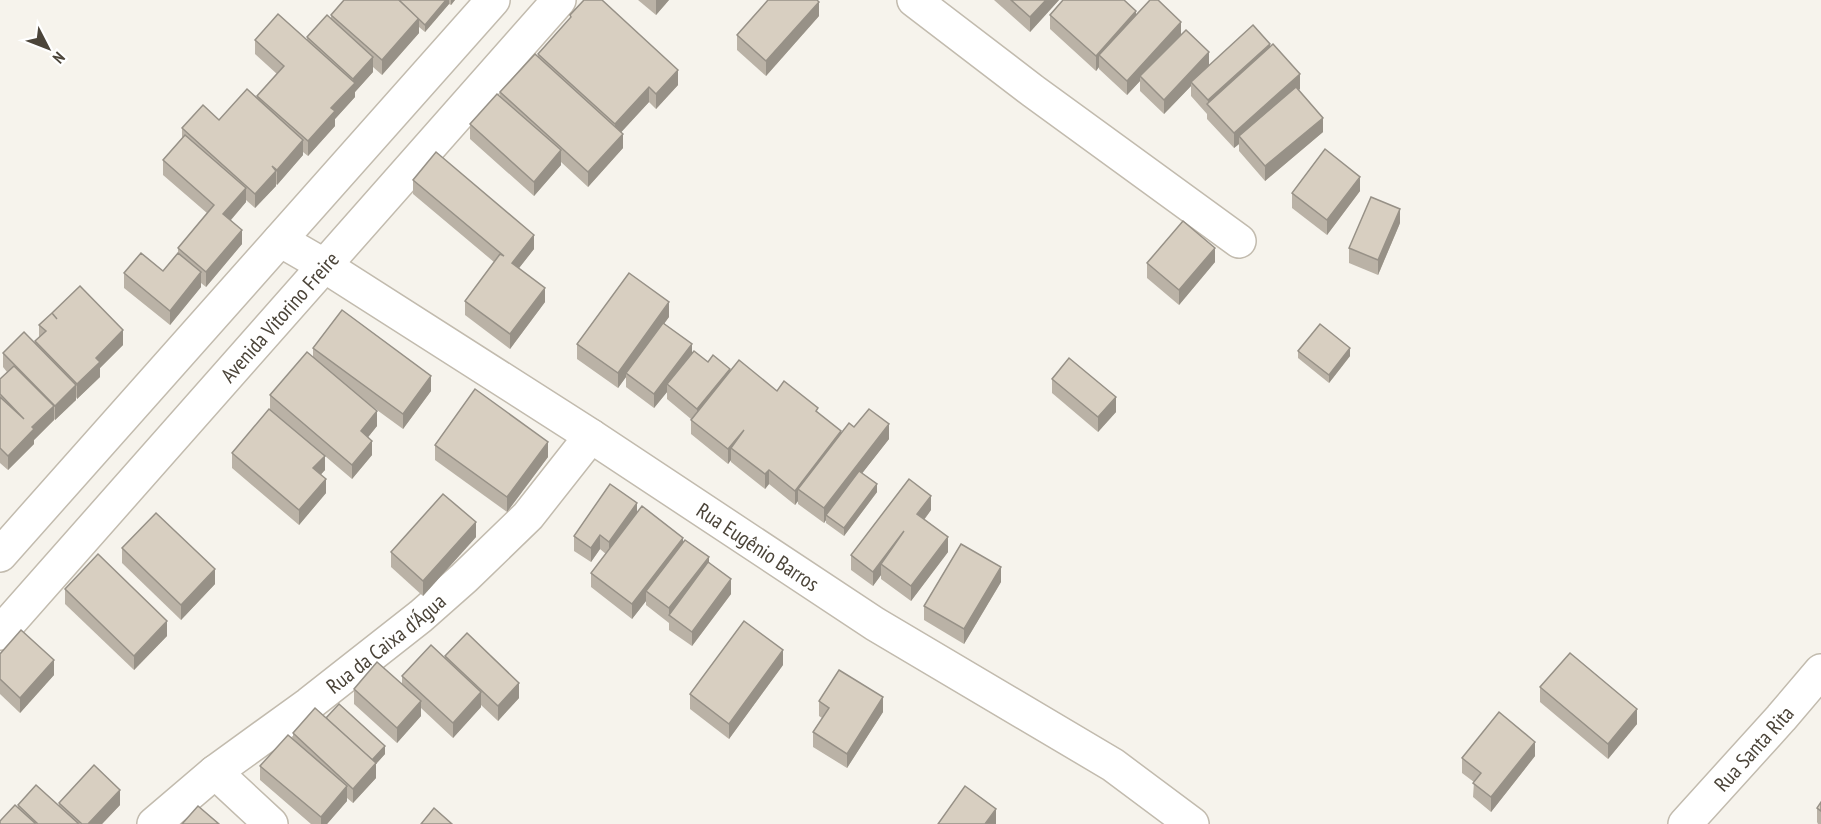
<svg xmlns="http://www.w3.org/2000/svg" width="1821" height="824" viewBox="0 0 1821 824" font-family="'PT Sans Narrow',sans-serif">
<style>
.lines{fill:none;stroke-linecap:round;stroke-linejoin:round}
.minor-casing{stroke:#c2bbae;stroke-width:36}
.minor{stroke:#fff;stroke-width:33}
.wall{fill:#bab2a6}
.shaded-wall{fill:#979187}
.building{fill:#d8cfc1;stroke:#979187;stroke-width:1.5}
.labels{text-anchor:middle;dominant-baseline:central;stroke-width:6;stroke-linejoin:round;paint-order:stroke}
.street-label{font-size:21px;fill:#4b4439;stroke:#fff}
</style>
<rect width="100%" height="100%" fill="#f6f3ec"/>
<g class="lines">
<defs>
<g id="minor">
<path d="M914,0L1033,91L1239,241"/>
<path id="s1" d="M280,240L325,266L591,436L875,624L1113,765L1192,824"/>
<path d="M0,555L493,0"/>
<path id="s2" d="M0,633L559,0"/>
<path d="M215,772L271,824"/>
<path id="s3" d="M154,824L215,772L309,704L421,616L464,578L528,516L591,436"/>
<path id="s4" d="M1685,824L1781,718L1821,671"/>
</g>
</defs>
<use href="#minor" class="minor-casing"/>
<use href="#minor" class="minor"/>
</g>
<g class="wall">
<path d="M344,0H455L451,5L449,4L425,32L419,27V33L382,75L373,67V72L355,92V97L335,119V126L308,156L303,152V155L277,185L276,184V186L255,208L246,200V202L231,220L242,244L206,287L201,283V287L170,325L124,288V273L163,271L178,253V248L207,213L163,175V160L182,138V128L219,120L257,98V96L277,74L255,54V40H307V37L331,18V15Z"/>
<path d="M638,0H669L656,15Z"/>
<path d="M994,0H1059L1030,32Z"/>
<path d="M570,15L678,85L656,109L649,102L621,132L623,148L588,187L561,162V165L534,196L470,139V124L500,96V92L538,57V54L570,19Z"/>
<path d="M1050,15H1136L1181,34L1209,65L1270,47L1300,89L1298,90L1323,132L1265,181L1239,151V144L1234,148L1207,119V114L1191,96V86L1164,114L1140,91V81L1127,95L1099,69V67L1096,71L1050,29Z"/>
<path d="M819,16L766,76L737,50V35Z"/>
<path d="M413,180L534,249L519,268L545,302L510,349L465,315V301L494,262L413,194Z"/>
<path d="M1360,191L1327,235L1292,208V193Z"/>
<path d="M1400,223L1378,275L1349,263V248Z"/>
<path d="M1215,262L1179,305L1147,278V263Z"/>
<path d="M52,313L123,345L100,368V377L77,399L76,397V400L55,420L54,419V420L34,440V444L8,470L0,463V379L7,372L3,367V353L35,344V341L39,337V325L52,314Z"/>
<path d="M669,317L664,323L692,354L708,362L777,391L818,413L841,434L854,427L889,439L862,473L877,492L844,536L826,523V520L824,523L798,504V501L795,505L769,484L765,489L731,462V460L728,464L691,434V419L667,399V392L654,408L626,387V377L618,388L577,359V344Z"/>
<path d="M313,348L431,391L403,429L366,402L377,426L368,437L372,455L352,479L325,456V470L321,474L326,493L299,525L232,468V453L270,409V395L313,357Z"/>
<path d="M1298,351L1350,356L1329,383L1298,358Z"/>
<path d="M1052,379L1116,412L1098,432L1052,393Z"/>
<path d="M435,445L548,457L507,512L435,460Z"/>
<path d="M931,510L924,520L948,552L911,601L881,579V575L873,586L851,570V555Z"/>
<path d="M637,513L683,543L709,562L731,594L692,646L669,630V623L646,605V601L632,619L591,587V573L606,554L600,549L591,562L574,551V536Z"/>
<path d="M476,537L423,596L391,567V552Z"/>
<path d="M122,548L215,584L181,620L122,563Z"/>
<path d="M1001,582L964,644L924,620V606Z"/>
<path d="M65,589L167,636L134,670L65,604Z"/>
<path d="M0,654L54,675L20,713L0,694Z"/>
<path d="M445,656L519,698L498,721L481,705V707L453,738L421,708V716L397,743L354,704V689L402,684V676L445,659Z"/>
<path d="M783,665L729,739L690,709V694Z"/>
<path d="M1540,687L1637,724L1608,759L1540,702Z"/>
<path d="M819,701L883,712L847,768L813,747V732L822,718L819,716Z"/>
<path d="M326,718L385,754L376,764V778L353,803L347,798V801L327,824H311L260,780V766L293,739V733Z"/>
<path d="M1535,756L1491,812L1473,797L1474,782L1462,773V758Z"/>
<path d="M1821,802V824H1818L1817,822V808Z"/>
<path d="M59,803L120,805L102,824H0L18,808V805H59Z"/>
</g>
<g class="shaded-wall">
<path d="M446,0H449V4L425,32V25Z"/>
<path d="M451,0H455L451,5Z"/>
<path d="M656,0H669L656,15Z"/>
<path d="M1046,0H1059L1030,32V17Z"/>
<path d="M819,2V16L766,76V61Z"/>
<path d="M1136,11V26L1099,55V67L1096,71V56Z"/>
<path d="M419,18V33L382,75V60Z"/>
<path d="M1181,22V37L1140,76V81L1127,95V81Z"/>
<path d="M1270,44V59L1208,105V100Z"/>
<path d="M1209,52V67L1191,82V86L1164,114V100Z"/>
<path d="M373,57V72L355,92V97L335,119V126L308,156V141L331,108L353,85V79Z"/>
<path d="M678,70V85L656,109V94Z"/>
<path d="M1300,74V89L1243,140L1239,136V144L1234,148V133Z"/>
<path d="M649,87V102L615,139V124Z"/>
<path d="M1323,118V132L1265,181V166Z"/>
<path d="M623,134V148L588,187V172Z"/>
<path d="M303,140V155L277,185V170Z"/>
<path d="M561,150V165L534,196V182Z"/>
<path d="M276,171V186L255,208V194Z"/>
<path d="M1360,177V191L1327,235V220Z"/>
<path d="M246,188V202L223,229V214Z"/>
<path d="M1400,209V223L1378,275V260Z"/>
<path d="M242,230V244L206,287V272Z"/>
<path d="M534,235V249L512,277V263Z"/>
<path d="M1215,248V262L1179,305V290Z"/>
<path d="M201,272V287L170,325V311Z"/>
<path d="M545,288V302L510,349V334Z"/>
<path d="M669,302V317L628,374L626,373V377L618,388V373Z"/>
<path d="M123,330V345L100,368V377L77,399V384L96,358Z"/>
<path d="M692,344V359L667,384V392L654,408V394Z"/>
<path d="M1350,348V356L1329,383V375Z"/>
<path d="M730,369V383L697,424V409Z"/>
<path d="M431,376V391L403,429V414Z"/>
<path d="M76,385V400L55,420V406Z"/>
<path d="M1116,397V412L1098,432V417Z"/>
<path d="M54,406V420L34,440V444L8,470V456L32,427Z"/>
<path d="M377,411V426L361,446V431Z"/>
<path d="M889,424V439L828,517L826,515V520L824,523V508Z"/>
<path d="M744,430L731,448V460L728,464V449Z"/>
<path d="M841,431V446L798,489V501L795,505V491Z"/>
<path d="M372,441V455L352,479V465Z"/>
<path d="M548,442V457L507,512V497Z"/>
<path d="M325,456V470L313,483V468Z"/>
<path d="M769,470V484L765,489V474Z"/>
<path d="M326,479V493L299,525V510Z"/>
<path d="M877,484V492L844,536V528Z"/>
<path d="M931,496V510L917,529V514Z"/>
<path d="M637,503V518L609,556V542Z"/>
<path d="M476,522V537L423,596V581Z"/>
<path d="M904,531L881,564V575L873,586V572Z"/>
<path d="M600,535V549L591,562V548Z"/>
<path d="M948,537V552L911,601V586Z"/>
<path d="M683,538V552L646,591V601L632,619V604Z"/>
<path d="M709,557V572L669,615V608Z"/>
<path d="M1001,567V582L964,644V629Z"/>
<path d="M215,569V584L181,620V605Z"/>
<path d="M731,579V594L692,646V632Z"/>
<path d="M167,621V636L134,670V656Z"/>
<path d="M783,650V665L729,739V724Z"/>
<path d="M54,660V675L20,713V698Z"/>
<path d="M519,683V698L498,721V706Z"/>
<path d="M481,692V707L453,738V723Z"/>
<path d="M883,697V712L847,768V754Z"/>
<path d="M421,701V716L397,743V728Z"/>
<path d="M1637,709V724L1608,759V744Z"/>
<path d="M1535,742V756L1491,812V797Z"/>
<path d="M385,746V754L376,764V778L353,803V789L369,763Z"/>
<path d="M347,786V801L327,824H321V817Z"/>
<path d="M120,790V805L102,824H88Z"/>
<path d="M996,809V824H985Z"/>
</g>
<g class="building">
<path d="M344,0H399L419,18L382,60L331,15Z"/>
<path d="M399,0H446L425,25Z"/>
<path d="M584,0H602L678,70L656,94L649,87L615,124L538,54L571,17L570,15Z"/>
<path d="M768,0H817L819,2L766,61L737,35Z"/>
<path d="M1011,0H1046L1030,17Z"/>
<path d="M1063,0H1124L1136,11L1096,56L1050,15Z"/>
<path d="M1150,0H1158L1181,22L1127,81L1099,55Z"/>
<path d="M278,14L355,83L331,108L335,111L308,141L257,96L284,66L255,40Z"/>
<path d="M327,15L373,57L353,79L307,37Z"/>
<path d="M1253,25L1270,44L1208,100L1191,82Z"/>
<path d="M1186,30L1209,52L1164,100L1140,76Z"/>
<path d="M1273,44L1300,74L1234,133L1207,104Z"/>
<path d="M535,54L623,134L588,172L500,92Z"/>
<path d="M1296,87L1323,118L1265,166L1239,136Z"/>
<path d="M247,89L303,140L277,170L272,166L276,171L255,194L182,128L203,105L219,120Z"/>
<path d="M497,94L561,150L534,182L470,124Z"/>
<path d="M185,135L246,188L223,214L242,230L206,272L178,248L214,205L163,160Z"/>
<path d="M1325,149L1360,177L1327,220L1292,193Z"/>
<path d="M436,152L534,235L512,263L545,288L510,334L465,301L500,254L504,256L413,180Z"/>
<path d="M1371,197L1400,209L1378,260L1349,248Z"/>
<path d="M1183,221L1215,248L1179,290L1147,263Z"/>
<path d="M141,253L163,271L178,253L201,272L170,311L124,273Z"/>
<path d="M629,273L669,302L618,373L577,344Z"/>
<path d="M80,286L123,330L96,358L100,362L77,384L35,341L46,331L39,325L52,313L57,319L52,313Z"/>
<path d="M342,310L431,376L403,414L313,348Z"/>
<path d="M663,323L692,344L654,394L626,373Z"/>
<path d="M1320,324L1350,348L1329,375L1298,351Z"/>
<path d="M24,332L76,385L55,406L3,353Z"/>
<path d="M694,351L708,362L713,355L730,369L697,409L667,384Z"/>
<path d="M307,352L377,411L361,431L372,441L352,465L270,395Z"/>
<path d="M1069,358L1116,397L1098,417L1052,379Z"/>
<path d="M739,360L777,391L784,381L818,408L816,411L841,431L795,491L769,470L765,474L731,448L744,430L728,449L691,420Z"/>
<path d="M14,366L54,406L32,427L34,429L8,456L0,448V397L24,419L0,394V379Z"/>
<path d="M475,389L548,442L507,497L435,445Z"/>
<path d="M269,409L325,456L313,468L326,479L299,510L232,453Z"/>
<path d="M869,409L889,424L824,508L798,489L849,423L854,427Z"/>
<path d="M859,471L877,484L844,528L826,515Z"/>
<path d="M909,479L931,496L917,514L948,537L911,586L881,564L904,531L873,572L851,555Z"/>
<path d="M610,484L637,503L609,542L600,535L591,548L574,536Z"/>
<path d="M443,494L476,522L423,581L391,552Z"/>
<path d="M642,506L683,538L632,604L591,573Z"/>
<path d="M156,513L215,569L181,605L122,548Z"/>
<path d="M685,540L709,557L669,608L646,591Z"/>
<path d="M961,544L1001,567L964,629L924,606Z"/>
<path d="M98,554L167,621L134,656L65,589Z"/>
<path d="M708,562L731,579L692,632L669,615Z"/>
<path d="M744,621L783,650L729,724L690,694Z"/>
<path d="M21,630L54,660L20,698L0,679V654Z"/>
<path d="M467,633L519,683L498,706L445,656Z"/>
<path d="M431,645L481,692L453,723L402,676Z"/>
<path d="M1570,653L1637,709L1608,744L1540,687Z"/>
<path d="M377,662L421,701L397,728L354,689Z"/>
<path d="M839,670L883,697L847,754L813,732L829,708L819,701Z"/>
<path d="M339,704L385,746L372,760L326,718Z"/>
<path d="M315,708L376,763L353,789L293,733Z"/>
<path d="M1499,712L1535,742L1491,797L1473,783L1481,773L1462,758Z"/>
<path d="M288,735L347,786L321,817L260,766Z"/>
<path d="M94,765L120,790L88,824H82L59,803Z"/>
<path d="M36,785L79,824H38L18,805Z"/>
<path d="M965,786L996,809L985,824H938Z"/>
<path d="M1821,802V811L1817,808Z"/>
<path d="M15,805L36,824H0V821Z"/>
<path d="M198,806L219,824H182Z"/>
<path d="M434,808L452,824H421Z"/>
</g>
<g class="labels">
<g class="street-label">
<text stroke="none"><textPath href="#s2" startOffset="422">Avenida Vitorino Freire</textPath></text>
<text stroke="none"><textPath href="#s1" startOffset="568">Rua Eugênio Barros</textPath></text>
<text stroke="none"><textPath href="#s3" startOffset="294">Rua da Caixa d'Água</textPath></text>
<text stroke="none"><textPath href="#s4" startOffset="102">Rua Santa Rita</textPath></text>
</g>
</g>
<g transform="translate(48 48) rotate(132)" stroke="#ffffff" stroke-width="4.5" paint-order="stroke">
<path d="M0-4.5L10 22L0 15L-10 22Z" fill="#4b4439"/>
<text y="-9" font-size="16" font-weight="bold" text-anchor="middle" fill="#4b4439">N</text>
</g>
</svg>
